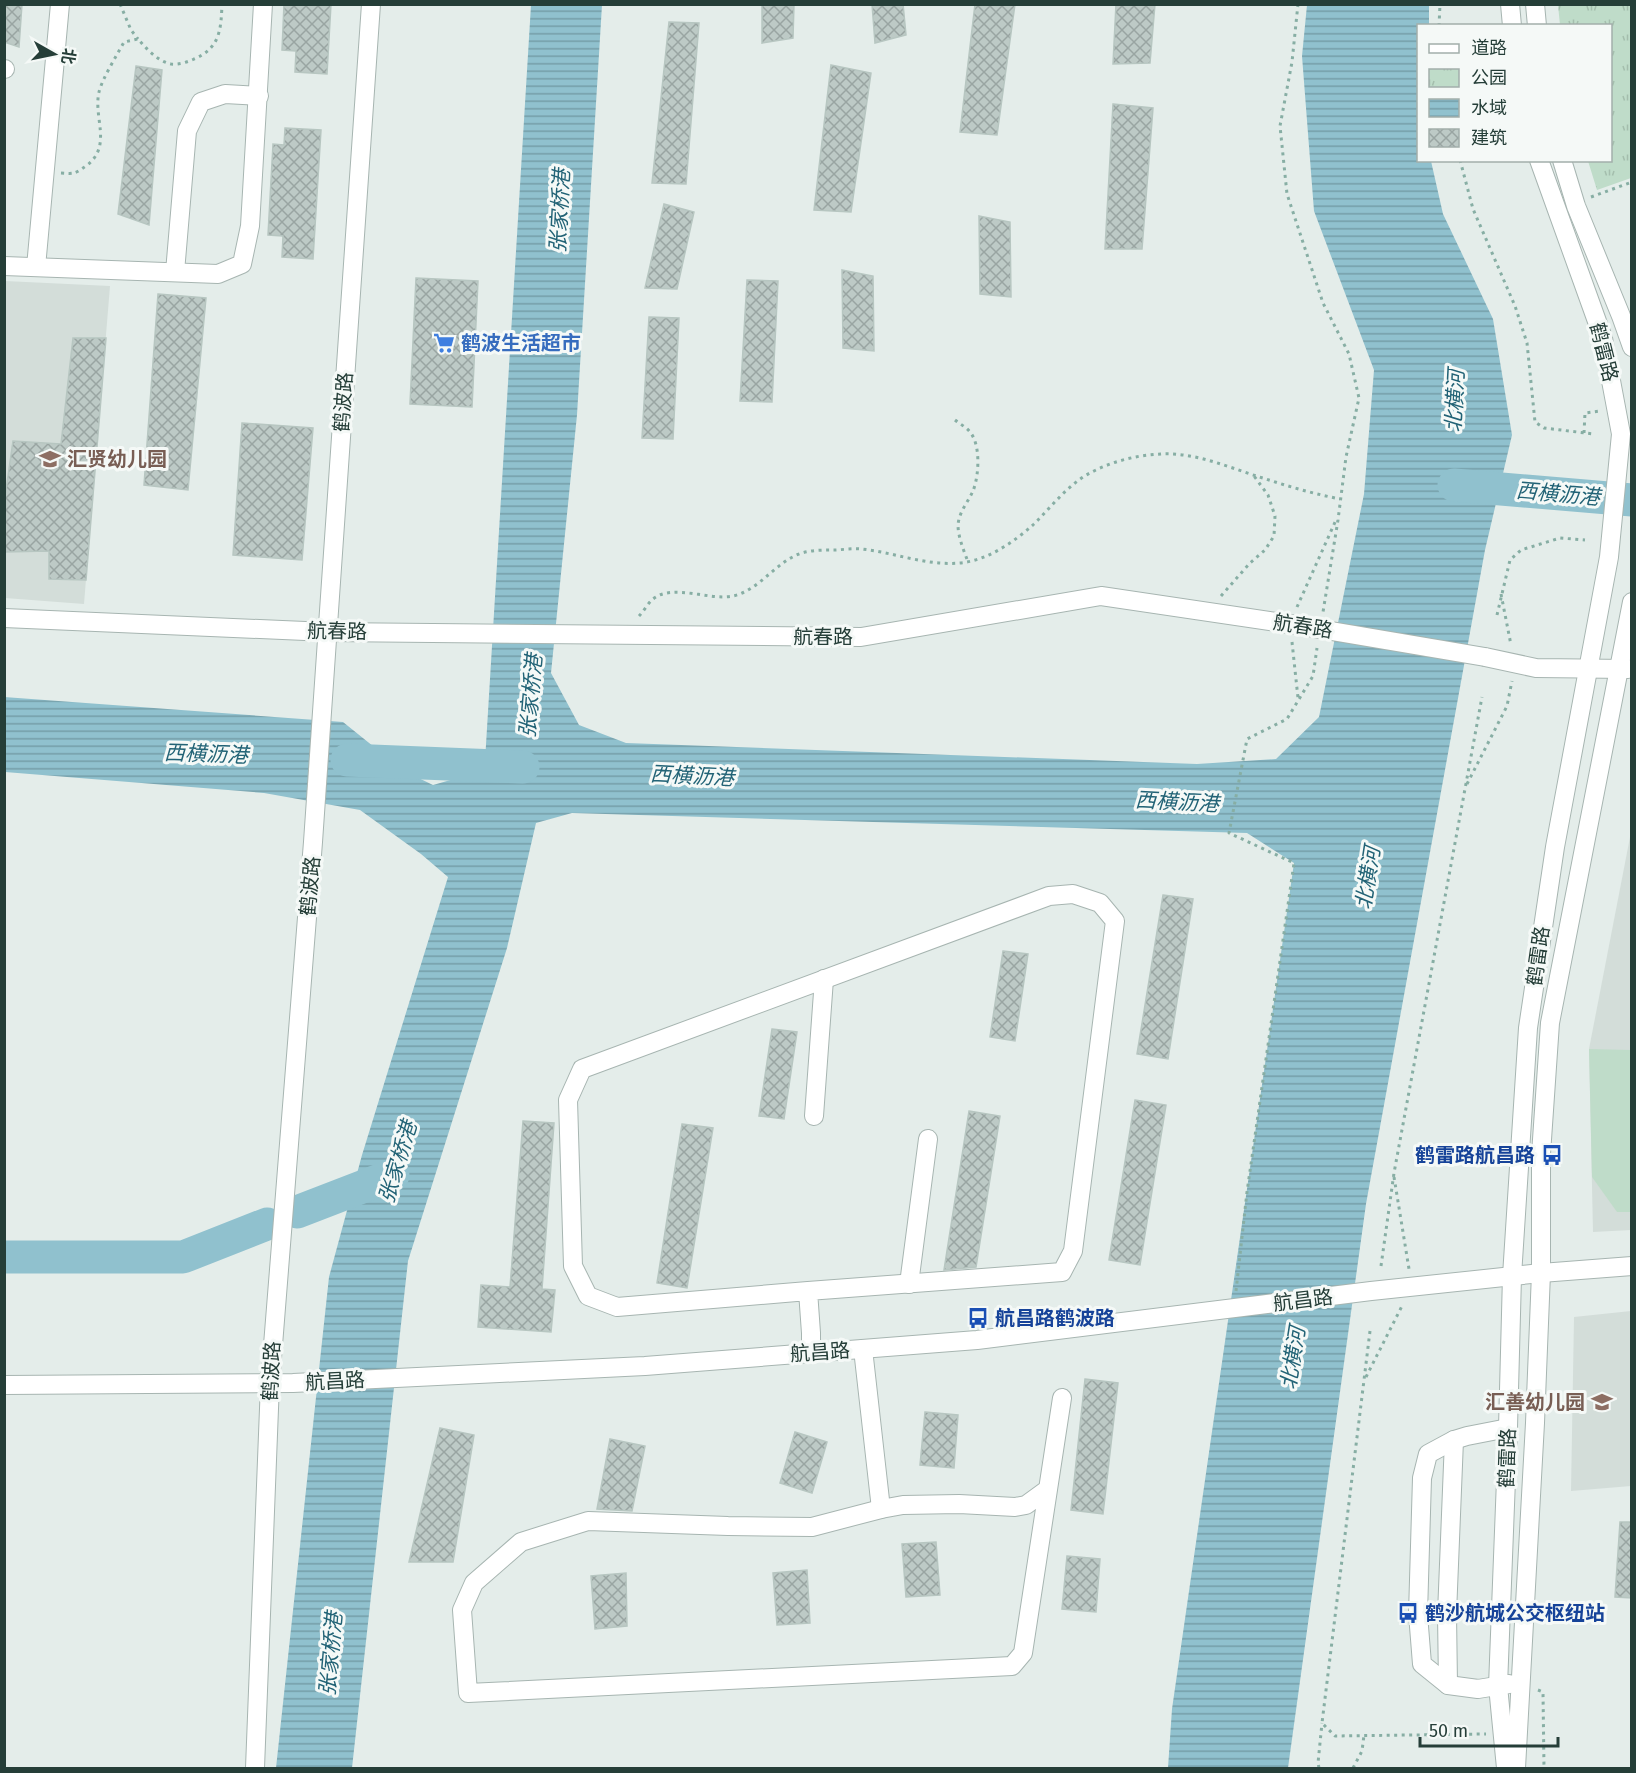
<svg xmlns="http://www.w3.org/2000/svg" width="1636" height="1773" viewBox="0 0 1636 1773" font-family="'Fira Sans','Noto Sans SC',sans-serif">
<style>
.built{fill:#d3ddd9}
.green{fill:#bfdcc9}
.park{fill:url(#park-tufts)}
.water{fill:url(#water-rules)}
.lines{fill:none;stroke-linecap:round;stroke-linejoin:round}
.river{stroke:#90c1ce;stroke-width:33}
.building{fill:url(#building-cross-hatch);stroke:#b7c6c1;stroke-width:1.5}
.minor-casing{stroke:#a7b5b1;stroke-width:20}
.path{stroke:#87aea4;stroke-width:3;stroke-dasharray:3 4.5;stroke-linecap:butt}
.minor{stroke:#fff;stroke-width:18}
.minor-bridge-casing{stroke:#a7b5b1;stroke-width:20;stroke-linecap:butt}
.minor-bridge{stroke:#fff;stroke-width:18}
.labels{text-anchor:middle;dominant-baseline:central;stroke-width:6;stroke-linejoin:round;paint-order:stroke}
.shop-label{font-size:20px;font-weight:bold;fill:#366cbe;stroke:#f5f9f7;text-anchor:start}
.street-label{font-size:20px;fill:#253e38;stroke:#f5f9f7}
.education-label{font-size:20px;font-weight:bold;fill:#785e54;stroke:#f5f9f7;text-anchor:start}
.transit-label{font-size:20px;font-weight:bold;fill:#164399;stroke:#f5f9f7;text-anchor:start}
.water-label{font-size:21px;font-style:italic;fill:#226376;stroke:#f5f9f7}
</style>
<defs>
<pattern id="park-tufts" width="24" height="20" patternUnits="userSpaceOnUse" patternTransform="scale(1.5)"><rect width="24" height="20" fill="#bfdcc9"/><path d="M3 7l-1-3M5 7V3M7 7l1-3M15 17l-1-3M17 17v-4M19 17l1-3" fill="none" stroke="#a4bead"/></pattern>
<pattern id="water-rules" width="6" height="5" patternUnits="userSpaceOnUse" patternTransform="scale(1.5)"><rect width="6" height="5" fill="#90c1ce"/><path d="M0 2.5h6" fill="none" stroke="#759ea8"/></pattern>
<pattern id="building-cross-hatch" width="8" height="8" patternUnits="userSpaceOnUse" patternTransform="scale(1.5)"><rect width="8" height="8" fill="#bdcac6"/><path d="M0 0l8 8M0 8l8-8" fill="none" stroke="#99a5a2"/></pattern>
</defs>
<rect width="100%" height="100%" fill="#e4edea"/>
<g class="built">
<path d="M5,281L110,286L84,604L5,598Z"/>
<path d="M1631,832V1230L1593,1232L1589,1049Z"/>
<path d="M1631,1311V1486L1571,1491L1574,1317Z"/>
</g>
<path class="green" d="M1589,1049L1631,1050V1212H1617L1592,1177Z"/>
<path class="park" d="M1558,5H1631V178L1597,190L1588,161L1610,160V26L1560,25Z"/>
<path class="water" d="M531,5H602L577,415L551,673L579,725L626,743L1197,764L1276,759L1319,717L1364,494L1374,370L1314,211L1302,56L1307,5H1429V25L1418,26V160L1431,161L1443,214L1493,319L1512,435L1485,550L1366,1204L1288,1768H1168L1172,1709L1294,863L1247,833L572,813L536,823L507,948L408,1261L352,1768H276L329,1277L362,1155L448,877L421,854L360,810L264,793L5,772L4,697L343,722L404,771L433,785L468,775L485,761Z"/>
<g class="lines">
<g class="river">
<path d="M1454,485L1632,500"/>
<path d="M347,760L523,767"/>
<path d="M297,1212L393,1175"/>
<path d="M4,1257H183L267,1224"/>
</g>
</g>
<g class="building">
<path d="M4,4H22L19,47L4,42Z"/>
<path d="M284,4H331L327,74L295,72L296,51L282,50Z"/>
<path d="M762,4H794L793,38L762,43Z"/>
<path d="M872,4H903L906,35L875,43Z"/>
<path d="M975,4H1015L997,135L960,132Z"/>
<path d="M1116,4H1155L1150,63L1113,64Z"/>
<path d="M669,22L699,23L686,184L652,183Z"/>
<path d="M831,65L871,73L851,212L814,210Z"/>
<path d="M136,66L162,70L149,225L118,214Z"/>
<path d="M1113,104L1153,108L1142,249H1105Z"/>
<path d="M285,128L321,130L313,259L282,257L283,236L268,235L273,144L284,145Z"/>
<path d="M664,204L694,212L677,289L645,288Z"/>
<path d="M979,216L1010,222L1011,297L980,294Z"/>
<path d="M842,270L873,276L874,351L843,348Z"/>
<path d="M416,278L478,281L472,407L410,404Z"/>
<path d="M747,280L778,281L772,402L740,401Z"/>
<path d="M158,294L206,298L188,490L144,485Z"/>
<path d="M649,317L679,318L673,439L642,438Z"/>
<path d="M73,338H106L86,580L49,579V551L4,552V504L13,441L61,444Z"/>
<path d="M242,423L313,428L302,560L233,555Z"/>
<path d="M1163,895L1193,899L1168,1059L1137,1054Z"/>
<path d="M1003,951L1028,954L1015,1041L990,1037Z"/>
<path d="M772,1029L797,1032L784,1119L759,1116Z"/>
<path d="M1135,1100L1166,1105L1140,1265L1109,1260Z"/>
<path d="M969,1111L1000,1116L976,1267L944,1270Z"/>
<path d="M523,1121L554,1123L542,1289L555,1290L551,1332L478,1327L481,1285L510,1287Z"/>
<path d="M682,1124L713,1128L687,1288L657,1283Z"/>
<path d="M1085,1379L1118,1383L1103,1514L1071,1510Z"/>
<path d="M925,1412L958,1415L954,1468L920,1465Z"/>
<path d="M440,1428L474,1435L453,1562H409Z"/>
<path d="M795,1432L827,1442L812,1493L780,1483Z"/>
<path d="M610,1439L645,1446L632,1511L597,1509Z"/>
<path d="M1620,1522H1632V1598L1615,1597Z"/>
<path d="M936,1542L940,1595L906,1597L902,1544Z"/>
<path d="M1067,1556L1100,1559L1096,1612L1062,1609Z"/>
<path d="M807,1570L810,1623L777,1625L773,1573Z"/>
<path d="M626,1573L627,1626L595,1629L591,1576Z"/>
</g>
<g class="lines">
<defs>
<g id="minor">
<path d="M1510,4L1512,26"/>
<path d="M1535,4L1537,26"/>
<path d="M4,69H5"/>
<path d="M1562,160L1576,206L1621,316L1632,347"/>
<path d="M4,266L218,274L242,264L250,226L263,4"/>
<path d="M36,267L60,4"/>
<path d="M175,272L187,131L201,102L225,94L259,96"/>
<path d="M4,618L328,632L861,637L1101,596L1290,624"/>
<path d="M1485,657L1536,668L1628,669"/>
<path d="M814,1116L824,979"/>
<path d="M909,1284L928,1139"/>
<path d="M808,1291L1062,1272L1073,1251L1115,921L1100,903L1073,894L1049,896L582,1069L568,1100L573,1266L588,1296L617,1307L808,1291L811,1333V1353"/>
<path d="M863,1349L881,1509"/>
<path d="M4,1385L293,1383L645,1366L977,1340L1371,1291L1541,1273L1632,1266"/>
<path d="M1508,1428L1467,1436L1454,1440L1428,1454L1422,1478L1418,1614L1422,1664L1448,1685L1478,1689L1509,1684"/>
<path d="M1048,1489L1026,1505L1015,1507L959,1504L903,1505L881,1509L812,1527L728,1526L588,1521L521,1542L474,1583L462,1610L468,1693L1012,1666L1023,1653L1062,1398"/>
<path d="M1448,1685L1447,1614L1454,1440"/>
<path d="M255,1768L270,1383L313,842L371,4"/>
<path d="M1506,1768L1498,1686L1508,1428L1512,1276L1528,1028L1555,847L1609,557L1621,434L1603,338L1539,160"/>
<path d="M1516,1768L1535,1423L1541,1273V1154L1550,1023L1632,602"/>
</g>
</defs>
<use href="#minor" class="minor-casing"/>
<g class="path">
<path d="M120,4L131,30L138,39"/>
<path d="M1298,4L1292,62L1280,126L1287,194L1323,303L1349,354L1359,398L1346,457L1338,520L1323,612"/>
<path d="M1439,26L1440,4"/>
<path d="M1460,160L1473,209L1515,306L1527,343L1535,422L1544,428L1594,434"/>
<path d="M61,173C75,174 74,174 86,166C113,146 93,118 99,92C102,79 117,55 124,42L138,39C147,49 157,61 171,64C178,65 188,62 194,59C220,48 221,30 222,4"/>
<path d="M1591,197L1632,182"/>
<path d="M955,420C960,424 966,427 970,432C981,445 979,476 973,491C968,502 959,512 958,525C958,537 964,551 968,562"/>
<path d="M1584,433L1585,413L1600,411"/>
<path d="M1501,594L1511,645"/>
<path d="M1221,596L1250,563L1265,550L1274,536L1275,516L1268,495L1254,476"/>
<path d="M1297,607L1336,520"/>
<path d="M1497,615L1510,560L1521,550L1560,538L1585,540"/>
<path d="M639,616C644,611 648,603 653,599C673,583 709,601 733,596C760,590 776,561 802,553C812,550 823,550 833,550C842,550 852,548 861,549C893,552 926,566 959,563C987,561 1014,542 1034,524C1050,508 1064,490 1083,477C1106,463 1134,455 1161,454C1197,452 1232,469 1266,479C1290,487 1315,494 1340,499"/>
<path d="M1292,642L1298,698"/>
<path d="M1467,784L1507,706L1512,681"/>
<path d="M1394,1177L1409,1269"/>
<path d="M1381,1266L1394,1173L1482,697"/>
<path d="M1236,1291L1247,1192L1294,863L1229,833L1247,739L1287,719L1313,676L1317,648"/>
<path d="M1370,1331L1322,1723L1335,1736L1486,1734"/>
<path d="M1366,1377L1402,1306"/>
<path d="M1538,1690L1543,1692L1544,1768"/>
<path d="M1319,1768L1318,1763L1322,1723"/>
<path d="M1353,1768L1362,1751L1364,1735"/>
</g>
<use href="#minor" class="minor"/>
<defs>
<path id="minor-bridge" d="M1290,624L1485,657"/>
</defs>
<use href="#minor-bridge" class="minor-bridge-casing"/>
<use href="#minor-bridge" class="minor-bridge"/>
</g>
<defs>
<symbol id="supermarket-bare" viewBox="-9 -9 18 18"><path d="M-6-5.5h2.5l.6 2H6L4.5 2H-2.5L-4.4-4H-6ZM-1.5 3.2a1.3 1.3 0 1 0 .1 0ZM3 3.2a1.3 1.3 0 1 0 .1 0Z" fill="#3f7fe0" stroke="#f5f9f7" stroke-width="2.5" paint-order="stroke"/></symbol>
<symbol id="school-bare" viewBox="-9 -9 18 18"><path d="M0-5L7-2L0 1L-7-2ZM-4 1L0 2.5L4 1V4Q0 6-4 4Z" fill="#8d6e63" stroke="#f5f9f7" stroke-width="2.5" paint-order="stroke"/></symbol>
<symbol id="bus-bare" viewBox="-9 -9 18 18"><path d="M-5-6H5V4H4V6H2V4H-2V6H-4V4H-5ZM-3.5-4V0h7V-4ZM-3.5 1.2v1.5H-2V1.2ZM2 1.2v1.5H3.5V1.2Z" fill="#1a4fb4" stroke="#f5f9f7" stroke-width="2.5" paint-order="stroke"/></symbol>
</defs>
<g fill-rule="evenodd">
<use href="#supermarket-bare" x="429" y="328" width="30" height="30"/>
<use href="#school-bare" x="35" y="444" width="30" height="30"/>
<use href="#bus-bare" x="1537" y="1140" width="30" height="30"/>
<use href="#bus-bare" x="963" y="1303" width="30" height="30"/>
<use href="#school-bare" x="1587" y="1387" width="30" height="30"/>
<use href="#bus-bare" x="1393" y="1598" width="30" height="30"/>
</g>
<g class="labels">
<g class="shop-label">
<text x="461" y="343">鹤波生活超市</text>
</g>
<g class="street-label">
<text transform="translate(1604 352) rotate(76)">鹤雷路</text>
<text transform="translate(343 402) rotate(-86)">鹤波路</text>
<text transform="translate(1303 626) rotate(9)">航春路</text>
<text transform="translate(337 631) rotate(1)">航春路</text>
<text x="823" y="637">航春路</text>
<text transform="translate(310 886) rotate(-85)">鹤波路</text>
<text transform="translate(1538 956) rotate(-82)">鹤雷路</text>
<text transform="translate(1303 1300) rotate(-7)">航昌路</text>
<text transform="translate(820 1352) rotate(-4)">航昌路</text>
<text transform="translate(271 1371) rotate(-87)">鹤波路</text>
<text transform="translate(335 1381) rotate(-3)">航昌路</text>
<text transform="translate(1507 1458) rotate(-88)">鹤雷路</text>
</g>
<g class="education-label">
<text x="67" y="459">汇贤幼儿园</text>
<text x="1585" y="1402" text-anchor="end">汇善幼儿园</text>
</g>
<g class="transit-label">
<text x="1535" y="1155" text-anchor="end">鹤雷路航昌路</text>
<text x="995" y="1318">航昌路鹤波路</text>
<text x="1425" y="1613">鹤沙航城公交枢纽站</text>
</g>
<g class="water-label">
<text transform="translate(560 211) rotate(-87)">张家桥港</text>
<text transform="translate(1455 401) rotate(-87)">北横河</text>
<text transform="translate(1558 494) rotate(5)">西横沥港</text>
<text transform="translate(531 696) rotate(-85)">张家桥港</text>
<text transform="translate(206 754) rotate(2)">西横沥港</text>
<text transform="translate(692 776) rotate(3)">西横沥港</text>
<text transform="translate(1177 802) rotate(3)">西横沥港</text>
<text transform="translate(1368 878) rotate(-81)">北横河</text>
<text transform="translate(398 1162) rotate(-73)">张家桥港</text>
<text transform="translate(1293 1358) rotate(-81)">北横河</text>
<text transform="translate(331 1654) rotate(-85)">张家桥港</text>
</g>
</g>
<rect width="1636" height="1773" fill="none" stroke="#253e38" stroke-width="12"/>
<rect x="1417" y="24" width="195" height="138" fill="#f5f9f7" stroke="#a2aeab" stroke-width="1.5"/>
<rect x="1429" y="44" width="30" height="9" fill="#ffffff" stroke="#a2aeab" stroke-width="1.5"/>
<text x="1471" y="54" font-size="18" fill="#253e38">道路</text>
<rect x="1429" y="69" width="30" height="18" fill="url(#park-tufts)" stroke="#a2aeab" stroke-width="1.5"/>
<text x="1471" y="84" font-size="18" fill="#253e38">公园</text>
<rect x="1429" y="99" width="30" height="18" fill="url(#water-rules)" stroke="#a2aeab" stroke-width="1.5"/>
<text x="1471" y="114" font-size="18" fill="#253e38">水域</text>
<rect x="1429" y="129" width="30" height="18" fill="url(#building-cross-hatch)" stroke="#a2aeab" stroke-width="1.5"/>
<text x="1471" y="144" font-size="18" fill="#253e38">建筑</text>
<g transform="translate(54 54) rotate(99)" stroke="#f5f9f7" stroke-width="4.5" paint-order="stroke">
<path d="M0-4.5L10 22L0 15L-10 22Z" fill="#253e38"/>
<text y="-9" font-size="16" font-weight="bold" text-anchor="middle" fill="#253e38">北</text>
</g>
<path d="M1420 1737v9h138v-9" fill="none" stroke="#253e38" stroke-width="3"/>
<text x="1429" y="1737" font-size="18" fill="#253e38" stroke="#f5f9f7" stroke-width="4.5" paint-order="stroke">50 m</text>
</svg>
